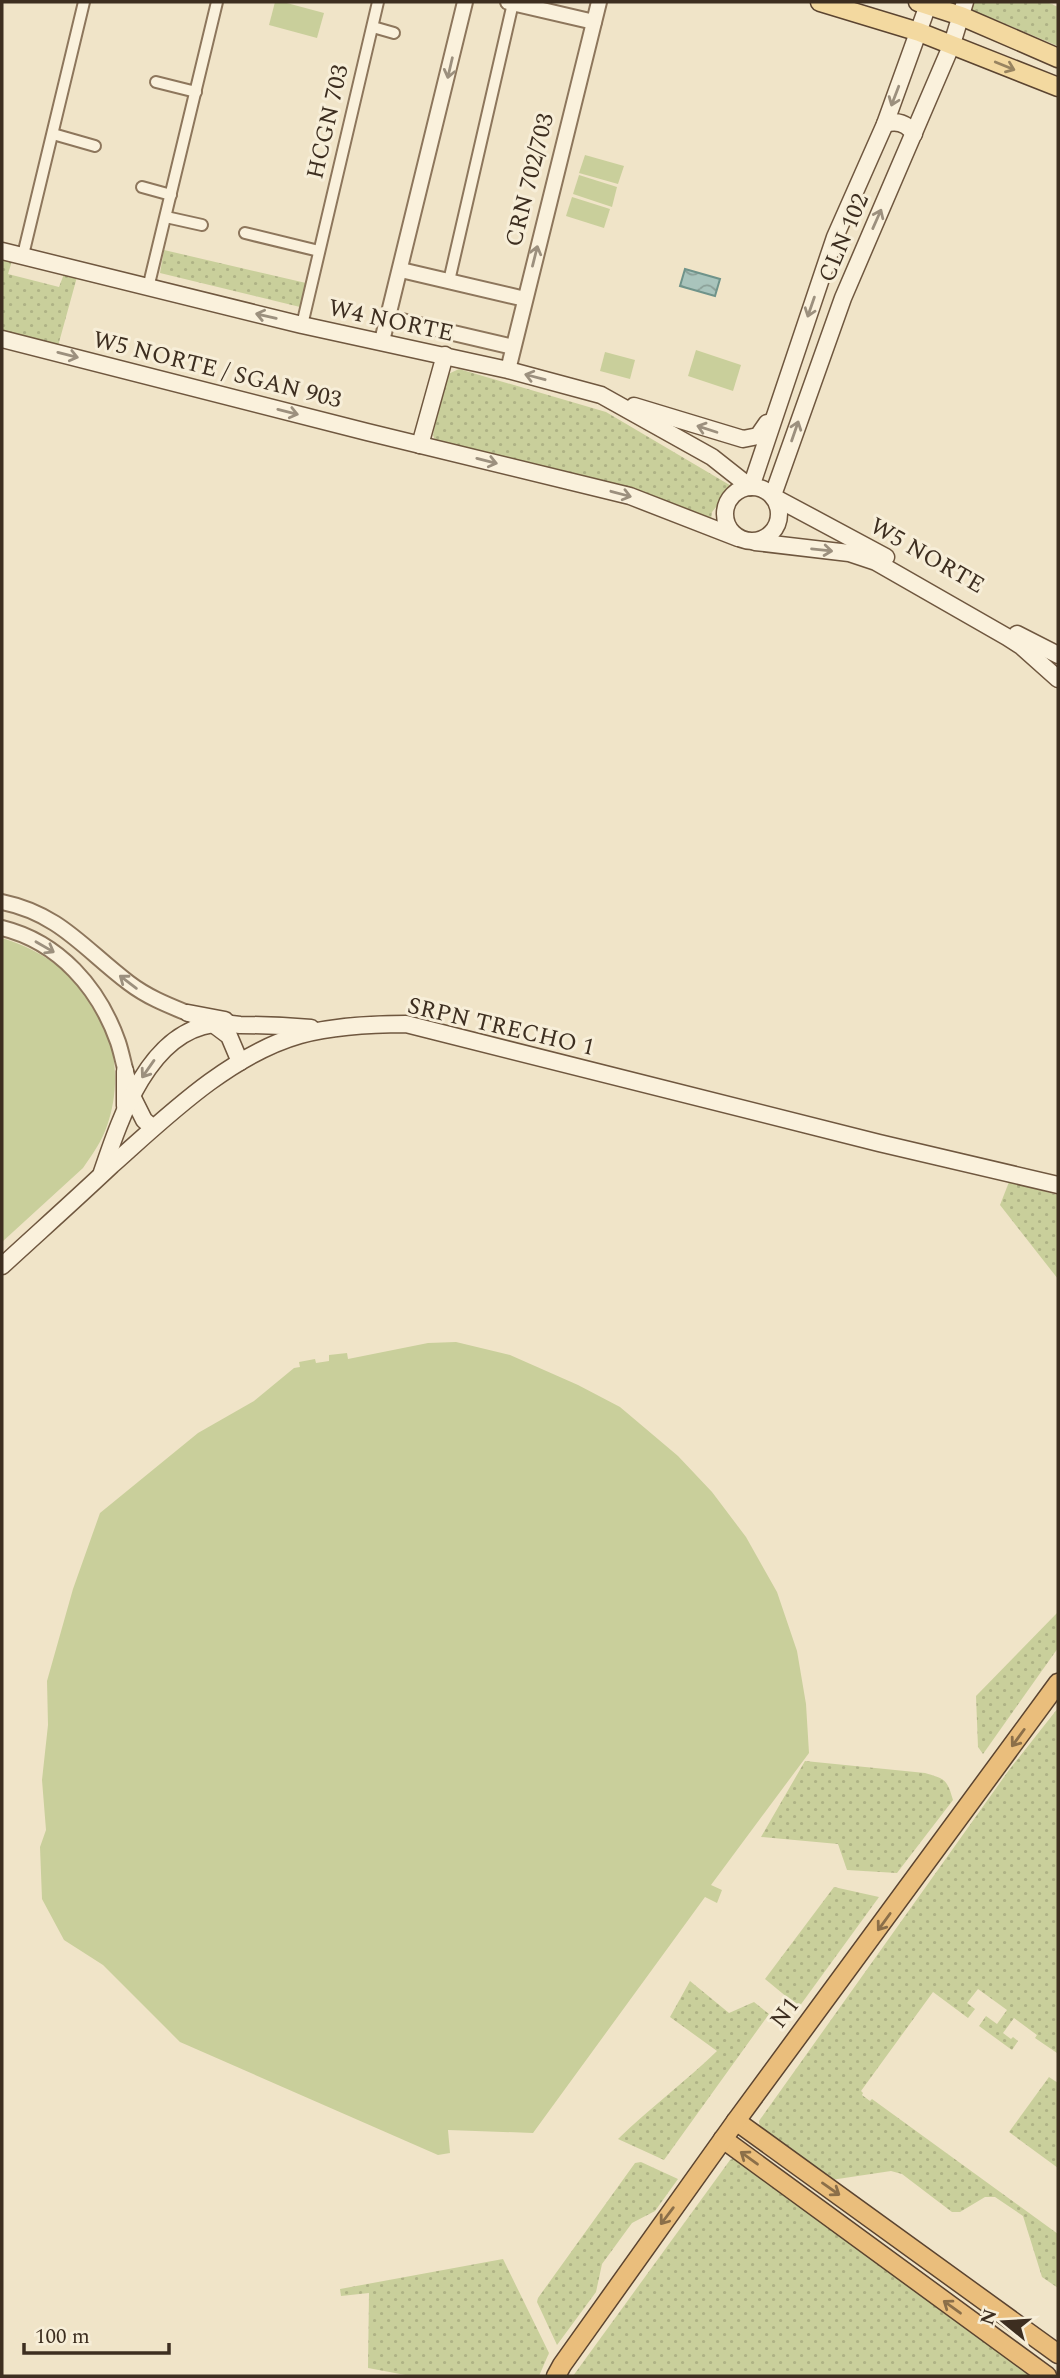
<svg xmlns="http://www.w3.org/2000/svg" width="1060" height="2378" viewBox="0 0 1060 2378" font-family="Spectral,serif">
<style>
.grass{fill:url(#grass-dots)}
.pitch{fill:#c9cf9b}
.water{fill:url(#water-waves);stroke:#6f938a;stroke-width:2}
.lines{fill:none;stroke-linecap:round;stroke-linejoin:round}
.minor-casing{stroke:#8d765c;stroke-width:14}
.tertiary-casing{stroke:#8d765c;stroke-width:18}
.secondary-casing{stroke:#6f573f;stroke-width:19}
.primary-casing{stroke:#5b4430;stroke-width:21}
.trunk-casing{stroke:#5b4430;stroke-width:21}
.minor{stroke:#faf1dc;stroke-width:10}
.tertiary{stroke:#faf1dc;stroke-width:14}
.secondary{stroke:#faf1dc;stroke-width:16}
.primary{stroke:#f3d9a0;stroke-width:18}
.trunk{stroke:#eabe7c;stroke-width:18}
.oneway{stroke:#988460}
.oneway2{stroke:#9c907e}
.oneway3{stroke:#8b6f49}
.labels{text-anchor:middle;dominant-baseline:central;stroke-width:6;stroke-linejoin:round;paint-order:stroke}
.street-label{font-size:24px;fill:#3d2e20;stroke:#f7eed8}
</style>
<defs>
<pattern id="grass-dots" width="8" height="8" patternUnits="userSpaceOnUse" patternTransform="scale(1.75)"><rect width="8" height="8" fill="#c9cf9b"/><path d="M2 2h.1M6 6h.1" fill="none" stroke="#aeb285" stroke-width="1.8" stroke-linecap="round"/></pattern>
<pattern id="water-waves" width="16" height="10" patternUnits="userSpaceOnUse" patternTransform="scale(1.75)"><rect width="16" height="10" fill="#a9c4bc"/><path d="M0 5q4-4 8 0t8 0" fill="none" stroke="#8ba098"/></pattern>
</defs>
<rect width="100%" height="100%" fill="#f0e4c8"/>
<g class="grass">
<path d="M969,2H1047L1058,7V46L967,8Z"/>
<path d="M164,250L306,283L300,307L160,273Z"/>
<path d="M2,259L12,261L8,274L59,287L64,274L77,277L58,346L2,331Z"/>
<path d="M459,369L606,412L733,487L712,512L710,526L631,490L435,440L433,435L446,375Z"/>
<path d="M1009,1182L1058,1195V1279L1000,1205Z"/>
<path d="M1058,1612V1648L983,1754L978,1747L976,1696Z"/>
<path d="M1058,1708V2052L1057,2053L1035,2038L1037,2035L1014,2018L1003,2033L1011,2039L1013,2037L1018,2041L1012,2050L979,2026L986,2016L997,2024L1007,2010L978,1989L967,2003L975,2009L968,2018L933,1992L861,2091L863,2093L862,2095L870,2101L872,2099L1058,2234V2288L1042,2277L1023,2216L995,2197H985L960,2212H952L902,2174L891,2171L831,2180L760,2129L759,2121L1009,1770Z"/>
<path d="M805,1761L925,1773C945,1779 947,1779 953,1800L897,1873L847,1870L838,1844L761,1837Z"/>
<path d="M834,1887L879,1897L799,2007L765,1979Z"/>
<path d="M690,1981L729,2013L754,2002L769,2014L664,2160L618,2139C650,2108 685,2082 717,2051L670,2017Z"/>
<path d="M1049,2077L1058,2083V2168L1009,2132Z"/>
<path d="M734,2158L1040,2376H573L730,2160Z"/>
<path d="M641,2162L678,2179L655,2211L632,2223L602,2264L596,2292L557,2345L537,2302L538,2298L635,2163Z"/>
<path d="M503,2259L549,2353L539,2376H411L368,2368L369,2293L341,2296L340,2289Z"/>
</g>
<g class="pitch">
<path d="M275,2H283L324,13L317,38L269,25Z"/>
<path d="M585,155L624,166L618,184L579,173Z"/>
<path d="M579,175L617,187L612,207L573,194Z"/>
<path d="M572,197L610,209L604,228L566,216Z"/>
<path d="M696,350L741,365L733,391L688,376Z"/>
<path d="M605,352L635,360L630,379L600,371Z"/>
<path d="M2,938C84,962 136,1041 107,1126C102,1141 92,1155 83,1168L2,1242Z"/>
<path d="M456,1342L510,1355L578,1385L620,1407L678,1456L712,1492L746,1537L777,1592L797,1651L806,1704L809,1753L711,1885L722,1890L717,1903L705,1897L533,2133L448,2130L450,2153L438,2155L180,2042L103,1965L64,1940L42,1899L40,1847L46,1830L42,1780L48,1725L47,1681L73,1589L100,1513L198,1433L254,1401L294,1368L300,1367L299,1362L315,1359L316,1363L329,1361V1355L347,1353L348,1359L428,1343Z"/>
</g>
<path class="water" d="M685,269L720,279L715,296L680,286Z"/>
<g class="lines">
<defs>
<g id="minor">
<path d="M373,27L394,33"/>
<path d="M156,82L196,92"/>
<path d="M53,134L95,146"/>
<path d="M142,187L171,195"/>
<path d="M166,217L202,225"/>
<path d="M245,233L319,251"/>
<path d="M23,255L84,2"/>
<path d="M449,281L513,3"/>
<path d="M148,288L217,2"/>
<path d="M302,325L378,2"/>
</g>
<g id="tertiary">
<path d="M508,2L594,22"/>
<path d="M401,270L525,299"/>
<path d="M389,318L513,347"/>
<path d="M382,341L465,2"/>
<path d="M508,370L599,2"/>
<path d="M2,902C60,914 84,949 129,983C150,999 173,1007 197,1017"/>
<path d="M2,928C59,942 99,988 118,1042C122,1054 124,1067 128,1079"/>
</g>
<g id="secondary">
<path d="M885,124C897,120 907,123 914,134"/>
<path d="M2,251L302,325L508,370L601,395L712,457L750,487"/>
<path d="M2,339L367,432L630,496L738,538"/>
<path d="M634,406L743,439L758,436L767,423"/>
<path d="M420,445L445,355"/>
<circle cx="752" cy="514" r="27"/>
<path d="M751,487L835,237L885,124L929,2"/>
<path d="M773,495L843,298L952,44L965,2"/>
<path d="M774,497L886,557"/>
<path d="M755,542L849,553L876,562L1007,637L1021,646L1058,679"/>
<path d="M1017,634L1058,655"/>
<path d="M188,1013L225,1020"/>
<path d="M213,1024L229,1036L240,1062"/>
<path d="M125,1071V1106"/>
<path d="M132,1096L144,1120L153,1128"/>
<path d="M102,1172C120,1119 148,1033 213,1024C222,1023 232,1024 240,1025C264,1025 287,1026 311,1028"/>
<path d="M2,1266C39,1232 76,1199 112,1165C166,1117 229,1055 300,1035C334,1026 371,1024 406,1024L879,1143L1058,1185"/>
</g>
<g id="primary">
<path d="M820,2L919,32L1058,87"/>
<path d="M918,2L961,16L1058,58"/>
</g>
<g id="trunk">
<path d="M736,2121L1058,2354"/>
<path d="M723,2139L1047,2376"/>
<path d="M556,2376L562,2365L736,2121L1058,1683"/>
</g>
</defs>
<use href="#minor" class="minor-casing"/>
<use href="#tertiary" class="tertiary-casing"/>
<use href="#secondary" class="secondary-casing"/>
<use href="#primary" class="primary-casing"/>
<use href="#trunk" class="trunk-casing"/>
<use href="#minor" class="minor"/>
<use href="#tertiary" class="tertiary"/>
<use href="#secondary" class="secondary"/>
<use href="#primary" class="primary"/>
<use href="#trunk" class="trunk"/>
</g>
<defs><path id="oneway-shaft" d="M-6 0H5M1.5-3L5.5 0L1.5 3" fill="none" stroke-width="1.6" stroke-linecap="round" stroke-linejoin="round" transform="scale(1.75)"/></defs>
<use class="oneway" href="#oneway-shaft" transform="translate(1005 66) rotate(22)"/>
<g class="oneway2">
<use href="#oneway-shaft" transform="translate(450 68) rotate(103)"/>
<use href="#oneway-shaft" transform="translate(895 96) rotate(111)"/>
<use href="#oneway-shaft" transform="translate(877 219) rotate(-66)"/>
<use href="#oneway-shaft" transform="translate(535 256) rotate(-76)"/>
<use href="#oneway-shaft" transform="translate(811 307) rotate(109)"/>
<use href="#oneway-shaft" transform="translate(266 316) rotate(-167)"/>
<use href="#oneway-shaft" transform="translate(68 355) rotate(14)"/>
<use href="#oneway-shaft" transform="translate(535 377) rotate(-165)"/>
<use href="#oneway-shaft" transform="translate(288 412) rotate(14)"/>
<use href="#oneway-shaft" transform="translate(707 429) rotate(-162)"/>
<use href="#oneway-shaft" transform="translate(795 431) rotate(-71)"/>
<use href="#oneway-shaft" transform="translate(487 461) rotate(14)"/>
<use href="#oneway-shaft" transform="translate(621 494) rotate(15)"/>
<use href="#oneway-shaft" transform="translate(822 550) rotate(6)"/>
<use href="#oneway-shaft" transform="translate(45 947) rotate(30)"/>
<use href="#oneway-shaft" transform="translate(128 982) rotate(-143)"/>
<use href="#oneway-shaft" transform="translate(148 1069) rotate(125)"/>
</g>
<g class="oneway3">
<use href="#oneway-shaft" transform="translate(1018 1738) rotate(126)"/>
<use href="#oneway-shaft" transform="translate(884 1922) rotate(126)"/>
<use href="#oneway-shaft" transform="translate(749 2158) rotate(-144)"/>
<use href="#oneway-shaft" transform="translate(831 2189) rotate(35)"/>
<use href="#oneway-shaft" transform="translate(667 2216) rotate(127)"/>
<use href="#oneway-shaft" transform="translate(952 2307) rotate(-144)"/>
</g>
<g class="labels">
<g class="street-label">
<text transform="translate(328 122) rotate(-77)">HCGN 703</text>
<text transform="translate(530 180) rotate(-76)">CRN 702/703</text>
<text transform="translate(844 238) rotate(-67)">CLN 102</text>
<text transform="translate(391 321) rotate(12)">W4 NORTE</text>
<text transform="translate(217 370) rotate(14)">W5 NORTE / SGAN 903</text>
<text transform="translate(927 556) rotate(30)">W5 NORTE</text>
<text transform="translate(501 1027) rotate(13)">SRPN TRECHO 1</text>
<text transform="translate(785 2013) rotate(-53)">N1</text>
</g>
</g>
<rect width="1060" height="2378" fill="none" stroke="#3d2e20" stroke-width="7"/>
<g transform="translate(1004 2322) rotate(288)" stroke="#f7eed8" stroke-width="5" paint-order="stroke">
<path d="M0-5L12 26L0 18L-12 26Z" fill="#3d2e20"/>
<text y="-10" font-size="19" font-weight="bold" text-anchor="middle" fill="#3d2e20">N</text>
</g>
<path d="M24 2343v10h145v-10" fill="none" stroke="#3d2e20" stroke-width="3.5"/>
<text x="35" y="2343" font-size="21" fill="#3d2e20" stroke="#f7eed8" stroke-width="5" paint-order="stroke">100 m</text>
</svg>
